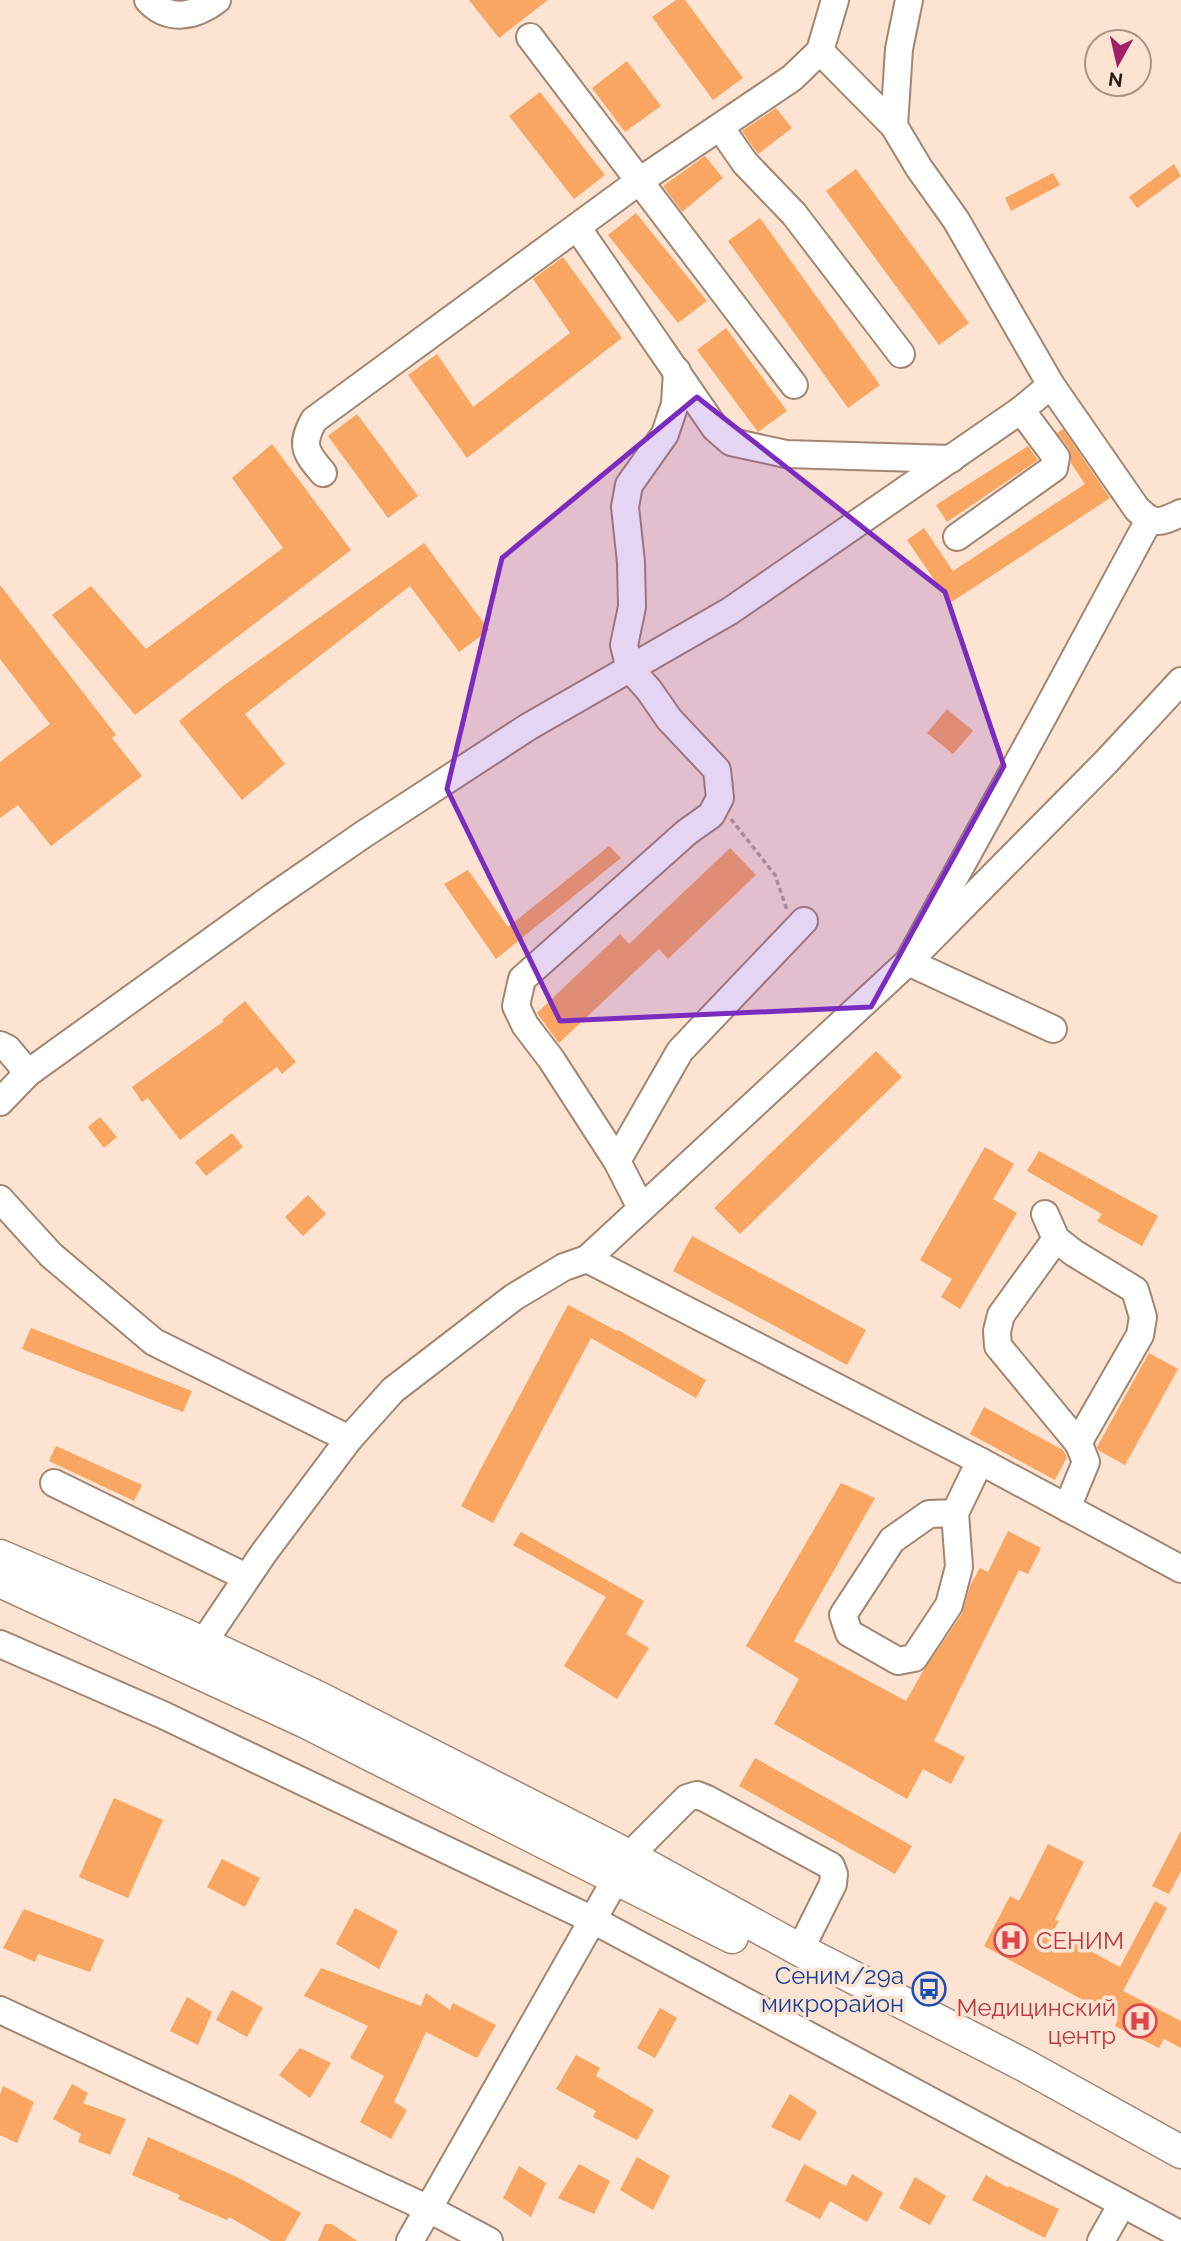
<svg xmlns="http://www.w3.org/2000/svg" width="1181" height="2241" viewBox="0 0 1181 2241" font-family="Raleway,sans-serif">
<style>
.building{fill:#f8a662}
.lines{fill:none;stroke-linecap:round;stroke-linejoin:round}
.minor-casing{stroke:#a28671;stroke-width:30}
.major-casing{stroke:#a28671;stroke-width:35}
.path{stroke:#b5a192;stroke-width:3.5;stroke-dasharray:5 3.5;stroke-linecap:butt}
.minor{stroke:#fff;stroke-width:26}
.major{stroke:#fff;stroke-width:32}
.marked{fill:#7b2cbf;fill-opacity:0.2;stroke:#7b2cbf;stroke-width:5;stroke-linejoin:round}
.labels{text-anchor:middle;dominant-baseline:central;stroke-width:7;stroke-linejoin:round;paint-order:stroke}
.health-label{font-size:24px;fill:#be3a42;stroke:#fde4d2;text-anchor:start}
.transit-label{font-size:24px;fill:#164399;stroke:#fde4d2;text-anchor:end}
</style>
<rect width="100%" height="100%" fill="#fde4d2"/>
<g class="building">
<path d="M469,0H548L499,38Z"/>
<path d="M676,0H685L743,78L713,100L652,17Z"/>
<path d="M627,61L661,106L625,132L592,88Z"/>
<path d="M540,92L605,175L574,199L509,116Z"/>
<path d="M776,108L792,128L758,154L742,131Z"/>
<path d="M705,156L723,178L682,212L663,186Z"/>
<path d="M1174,164L1181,176L1137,208L1129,197Z"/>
<path d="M856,169L969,323L939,345L826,191Z"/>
<path d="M1053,173L1060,185L1011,211L1005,198Z"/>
<path d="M636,213L707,301L678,323L608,235Z"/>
<path d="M760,218L880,385L848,408L728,241Z"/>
<path d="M563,257L622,338L467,458L408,375L437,354L473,407L570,333L533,279Z"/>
<path d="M726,328L787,411L758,432L697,350Z"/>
<path d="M357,414L418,496L388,518L328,436Z"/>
<path d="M1063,429L1110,498L950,603L907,540L924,528L953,571L1085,484L1071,463L1069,448L1057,433Z"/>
<path d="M272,444L351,550L135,715L52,615L91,586L146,649L283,548L232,478Z"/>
<path d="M1028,446L1038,460L947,522L936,505Z"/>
<path d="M424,543L489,630L459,652L410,586L245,714L285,764L242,800L179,721L223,686Z"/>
<path d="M0,585L116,735L112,738L142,776L51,846L18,805L0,818V762L50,724L0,659Z"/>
<path d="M947,709L973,731L953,754L927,733Z"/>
<path d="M609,846L621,858L496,959L444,884L468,870L508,927Z"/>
<path d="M730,848L756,875L668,959L659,949L559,1043L537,1013L620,934L629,944Z"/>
<path d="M245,1001L296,1062L282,1074L277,1067L180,1140L148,1098L142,1102L132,1087L224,1021L222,1020Z"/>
<path d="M876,1051L902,1077L740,1234L714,1208Z"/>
<path d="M100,1117L117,1137L104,1148L88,1127Z"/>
<path d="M232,1133L243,1147L206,1176L195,1162Z"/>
<path d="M985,1147L1014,1164L993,1199L1017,1213L960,1309L941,1297L952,1279L920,1260Z"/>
<path d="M1039,1151L1158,1216L1142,1246L1097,1221L1102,1214L1027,1171Z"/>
<path d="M308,1195L326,1214L303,1236L285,1217Z"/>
<path d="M692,1236L866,1330L847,1365L673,1271Z"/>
<path d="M568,1305L617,1331L618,1330L706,1380L696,1398L591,1338L493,1523L461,1506Z"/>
<path d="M31,1328L192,1391L183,1412L22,1349Z"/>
<path d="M1149,1353L1178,1369L1125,1465L1098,1450L1097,1447Z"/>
<path d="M984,1407L1063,1450L1067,1457L1055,1480L970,1434Z"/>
<path d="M56,1446L142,1485L134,1501L49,1461Z"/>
<path d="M841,1483L875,1498L794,1641L906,1701L923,1671L962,1614L970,1586L980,1568L988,1572L1008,1531L1041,1548L1028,1574L1019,1570L934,1741L965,1757L951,1784L923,1769L907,1799L774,1724L799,1679L746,1646Z"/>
<path d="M521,1532L644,1601L626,1634L649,1648L617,1699L564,1666L606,1597L513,1545Z"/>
<path d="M755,1758L912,1846L895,1874L739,1786Z"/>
<path d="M114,1798L163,1820L128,1898L79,1877Z"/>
<path d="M1181,1831V1871L1169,1894L1152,1886Z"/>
<path d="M1048,1844L1084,1862L1055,1920L1059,1921L1053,1931L1120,1967L1155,1901L1167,1908L1123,1991L1181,2021V2048L1164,2039L1159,2048L1115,2026L1118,2019L984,1946L1010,1896L1019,1901Z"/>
<path d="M222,1859L260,1878L245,1907L207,1887Z"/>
<path d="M355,1908L398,1931L379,1969L336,1944Z"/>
<path d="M24,1909L104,1940L90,1972L38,1954L35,1962L3,1948Z"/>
<path d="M321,1968L421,2006L426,1993L450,2010L453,2003L496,2025L477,2058L426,2032L394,2102L407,2110L391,2139L360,2122L384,2076L350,2058L368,2026L304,1996Z"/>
<path d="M232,1990L263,2008L247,2037L216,2020Z"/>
<path d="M187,1997L212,2012L198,2045L170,2031Z"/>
<path d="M660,2008L677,2018L655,2058L637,2048Z"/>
<path d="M300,2048L331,2063L310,2098L279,2075Z"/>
<path d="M576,2055L600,2068L596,2076L654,2110L637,2140L593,2117L596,2111L556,2089Z"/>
<path d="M72,2084L88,2093L83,2103L126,2119L110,2155L78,2142L81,2134L53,2119Z"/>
<path d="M3,2086L34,2102L17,2143L0,2135V2095Z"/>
<path d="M790,2094L817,2112L800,2141L771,2127Z"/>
<path d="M148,2137L241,2179L301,2213L285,2241H271L229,2217L227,2220L178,2199L180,2195L132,2175Z"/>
<path d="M637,2157L670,2176L653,2210L620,2190Z"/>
<path d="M579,2164L610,2181L594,2214L558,2198Z"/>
<path d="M804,2164L846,2186L852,2174L883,2193L867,2222L830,2201L820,2219L785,2201Z"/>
<path d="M519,2166L546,2183L531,2217L503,2198Z"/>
<path d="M986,2175L1008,2188L1009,2186L1059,2209L1045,2238L972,2200Z"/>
<path d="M915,2177L946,2196L930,2225L899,2208Z"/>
<path d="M325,2224H332L357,2241H318Z"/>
</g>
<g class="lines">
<defs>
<g id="minor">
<path d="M148,0C168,22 195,17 217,0"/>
<path d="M909,0L899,49L894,126L919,168L956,220L1051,385"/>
<path d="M530,37L794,385"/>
<path d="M820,51L894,126"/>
<path d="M720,127L745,163L794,214L901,354"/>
<path d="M577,227L715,428L731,442L786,454L951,459"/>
<path d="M323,473C305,452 300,445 314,420L638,182L792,78L820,51L835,0"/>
<path d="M957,537L1054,468L1056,457L1021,410"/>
<path d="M1053,1029L908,962L1043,717L1149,520"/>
<path d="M0,1045L8,1049L28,1073"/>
<path d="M0,1102L28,1073L274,896L364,834L528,727L730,611L1021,410L1051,385L1137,509C1155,526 1159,523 1181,513"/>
<path d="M617,1161L551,1059L525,1025L516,1006L522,979L687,832L711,815L720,798L717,770L669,719L649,690L630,669L624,645L632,607L631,562L625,507L629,485L665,434L675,404L677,371"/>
<path d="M0,1199L51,1255L154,1342L349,1439"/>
<path d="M641,1208L617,1161L680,1051L804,921"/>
<path d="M1045,1214L1056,1239L1074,1253L1135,1290L1143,1317L1140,1335L1082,1436L1079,1444L1086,1462L1067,1508"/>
<path d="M1056,1239L1001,1315L997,1331L998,1346L1079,1444"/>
<path d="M587,1259L908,962L1106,762L1181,681"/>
<path d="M54,1483L246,1577"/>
<path d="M955,1513L929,1514L892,1540L843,1615L849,1633L898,1661L914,1658L949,1605L959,1567L955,1513L980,1461"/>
<path d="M0,1644L163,1715L593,1920L1181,2235"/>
<path d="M194,1659L203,1643L263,1554L349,1439L393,1390L514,1297L564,1267L587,1259L980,1461L1181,1569"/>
<path d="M0,2010L429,2209L489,2241"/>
<path d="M410,2241L629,1856L687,1798L697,1795L707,1799L831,1866L834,1874L833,1884L800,1950"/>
<path d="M1101,2241L1122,2204"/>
</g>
<g id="major">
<path d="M0,1556L183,1634L319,1698L629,1856L800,1950L1024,2065L1181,2152"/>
<path d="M0,1581L304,1721L732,1937"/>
</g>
</defs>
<use href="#minor" class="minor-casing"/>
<use href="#major" class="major-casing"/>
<path class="path" d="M731,819L775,875L787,910"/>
<use href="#minor" class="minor"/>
<use href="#major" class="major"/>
</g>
<path class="marked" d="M697,397L945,592L1004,766L871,1007L560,1021L447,789L502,558Z"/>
<defs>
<symbol id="hospital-ring" viewBox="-11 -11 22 22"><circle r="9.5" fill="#fde4d2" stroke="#e0444e" stroke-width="1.5"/><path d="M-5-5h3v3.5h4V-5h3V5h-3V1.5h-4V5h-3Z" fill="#e0444e"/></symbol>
<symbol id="bus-ring" viewBox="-11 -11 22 22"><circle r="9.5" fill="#fde4d2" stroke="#1a4fb4" stroke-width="1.5"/><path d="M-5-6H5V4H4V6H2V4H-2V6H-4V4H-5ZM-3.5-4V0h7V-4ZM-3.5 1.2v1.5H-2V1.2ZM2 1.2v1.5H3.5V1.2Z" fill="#1a4fb4"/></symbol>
</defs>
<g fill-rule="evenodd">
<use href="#hospital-ring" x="992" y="1921" width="38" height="38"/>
<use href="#bus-ring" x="910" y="1970" width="38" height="38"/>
<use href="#hospital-ring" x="1121" y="2002" width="38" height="38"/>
</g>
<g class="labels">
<g class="health-label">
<text x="1036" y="1940">СЕНИМ</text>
<text x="1116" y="2007" text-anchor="end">Медицинский<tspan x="1116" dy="28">центр</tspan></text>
</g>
<g class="transit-label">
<text x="904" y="1975">Сеним/29а<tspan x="904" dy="28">микрорайон</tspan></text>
</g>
</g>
<g transform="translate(1118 63) rotate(188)"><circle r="33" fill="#fde4d2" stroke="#a89587" stroke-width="2"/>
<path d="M0-5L12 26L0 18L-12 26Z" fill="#a41f6a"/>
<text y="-10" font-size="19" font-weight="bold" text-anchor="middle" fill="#291e16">N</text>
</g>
</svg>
